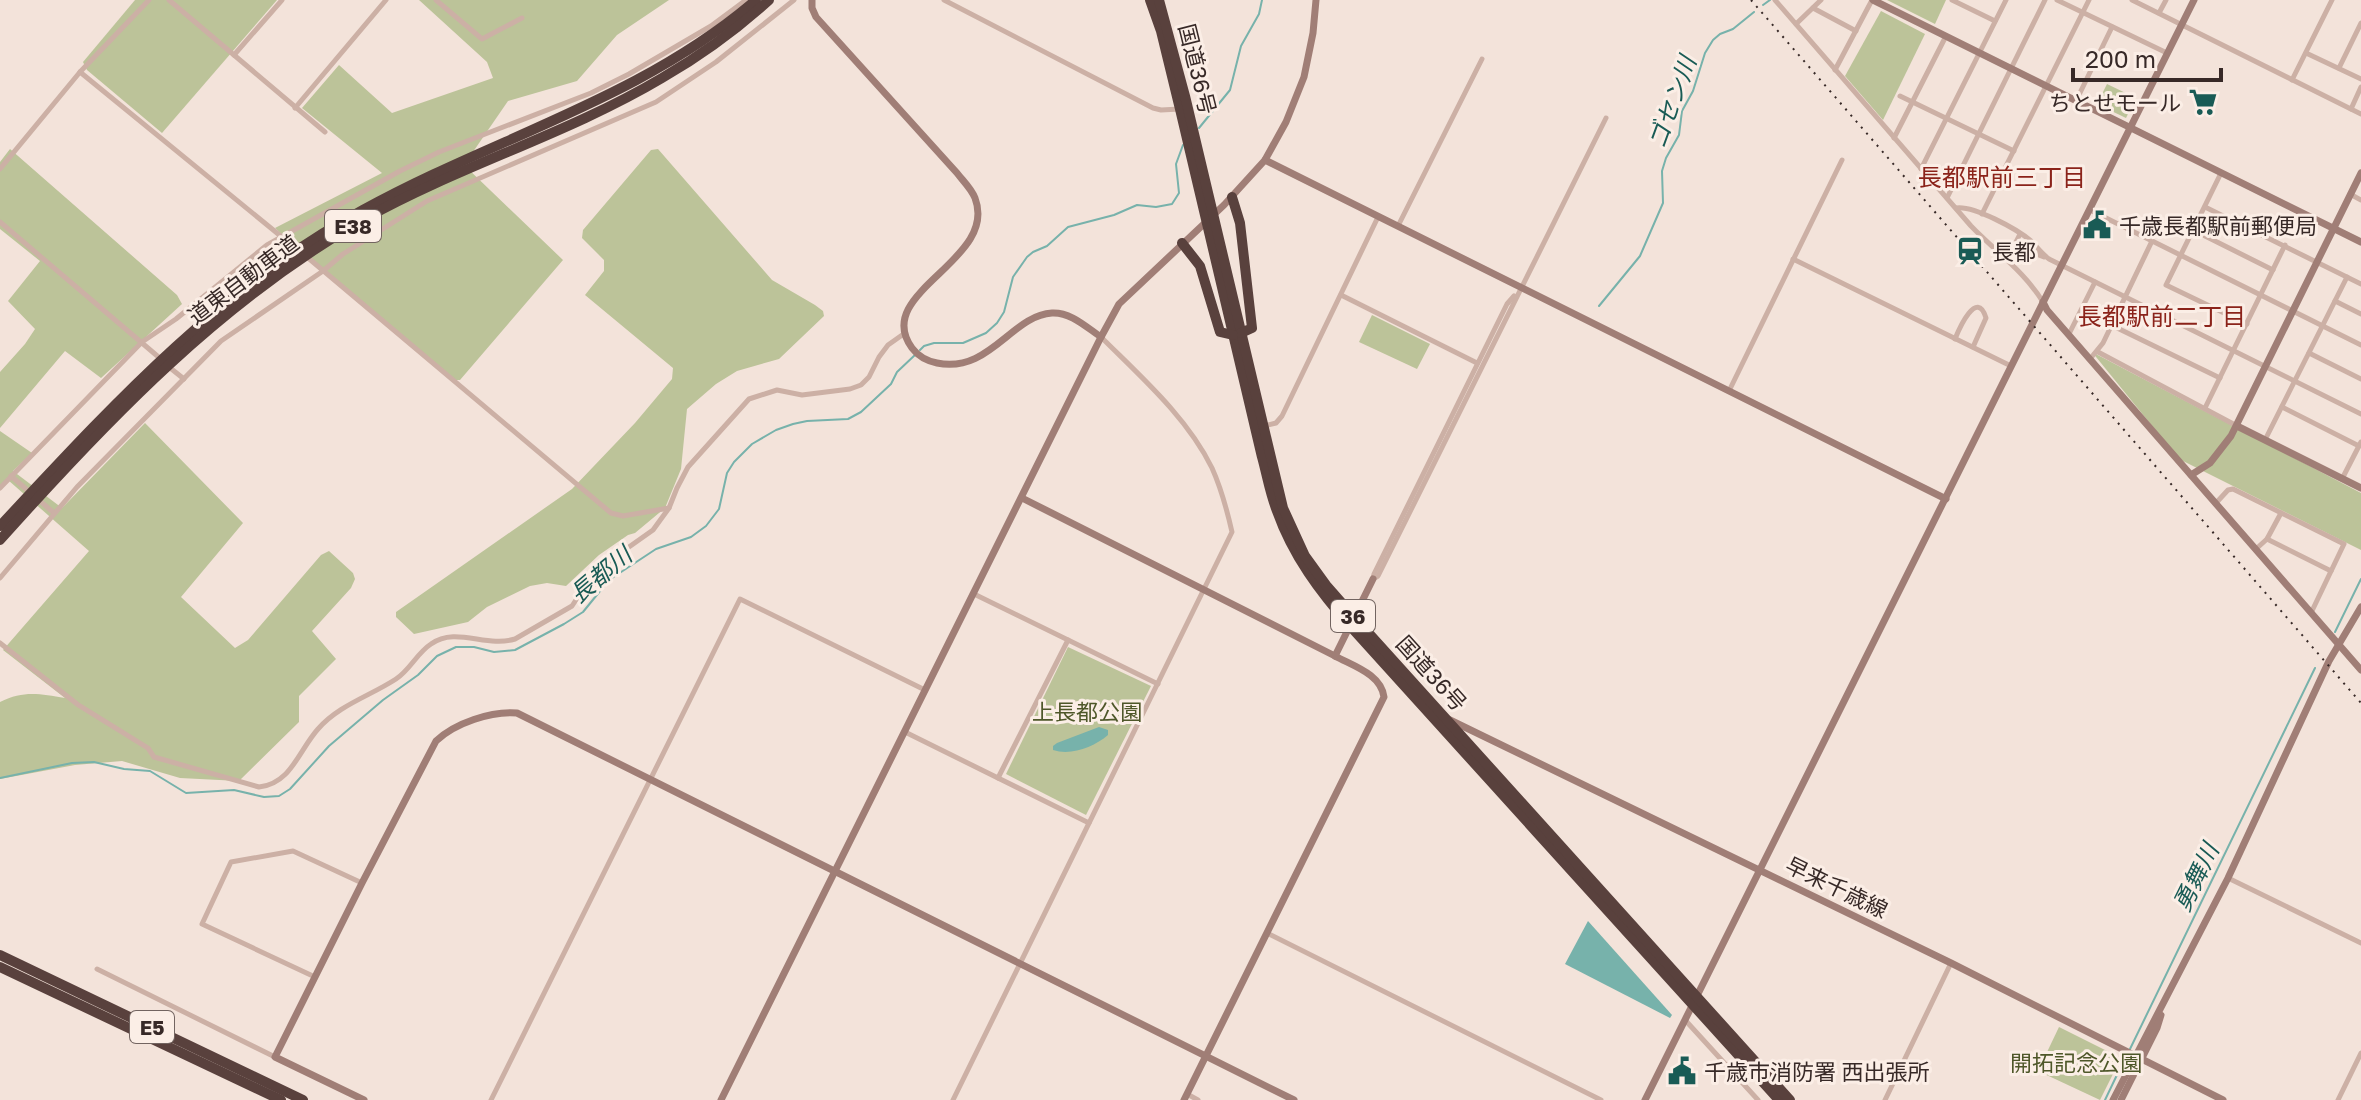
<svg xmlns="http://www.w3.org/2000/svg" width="2361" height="1100" viewBox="0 0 2361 1100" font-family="'Golos Text','Noto Sans JP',sans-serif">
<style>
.green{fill:#bcc399}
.water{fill:#77b2ab}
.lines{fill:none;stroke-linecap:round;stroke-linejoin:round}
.stream{stroke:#77b2ab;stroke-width:2}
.street{stroke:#ccb0a5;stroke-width:5}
.secondary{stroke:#a07e76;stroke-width:7}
.highway{stroke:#59413d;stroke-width:10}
.rail{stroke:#372927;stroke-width:2;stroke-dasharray:2 6;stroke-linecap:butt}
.labels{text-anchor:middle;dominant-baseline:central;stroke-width:6;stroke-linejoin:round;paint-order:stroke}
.shield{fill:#fbeee6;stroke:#726460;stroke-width:2}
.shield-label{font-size:20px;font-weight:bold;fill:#372927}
.street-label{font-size:22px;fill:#372927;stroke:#fbeee6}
.poi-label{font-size:22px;fill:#372927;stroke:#fbeee6;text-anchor:start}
.park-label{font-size:22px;fill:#4e5729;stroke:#fbeee6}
.water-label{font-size:24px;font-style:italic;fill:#195b55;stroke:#fbeee6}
.neighbourhood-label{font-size:24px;fill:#8b231a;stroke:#fbeee6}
</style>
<rect width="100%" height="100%" fill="#f3e3da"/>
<g class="green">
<path d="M135,0H277L162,133L87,70L83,62Z"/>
<path d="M419,0H669L617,35L577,81L508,101L464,165L563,260L460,380H455L313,263L275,228L382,173L302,108L339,65L392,113L493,78L487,62Z"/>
<path d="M1887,0H1946L1935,24Z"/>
<path d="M1881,11L1925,34L1883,120L1845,76Z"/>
<path d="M2107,84L2136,98L2126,118L2097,104Z"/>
<path d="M10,149L177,295L182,304L101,378L65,351L0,428V372L25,344L35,329L8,301L40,261L0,229V162Z"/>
<path d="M658,149L772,280L815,305L823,311L824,316L779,359L737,371L716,384L687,409L681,469L665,508L635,533L628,535L599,555L566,586L547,583L530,586L487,607L468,622L414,634L396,617V612L572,489L635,423L672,379L673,368L585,295L604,271V260L582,238L583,230L651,150Z"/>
<path d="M1372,315L1430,344L1417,369L1359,342Z"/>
<path d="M2092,352L2361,493V550L2179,459Z"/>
<path d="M145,423L243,523L181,597L235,648L248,640L321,555L329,551L353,573L355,579L351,588L312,631L336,659L299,696V722L239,781L180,778L122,761L75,765L0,779V702C24,690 40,694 65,698L3,650L89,551L8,480L0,488V431L32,453L13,471L62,508Z"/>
<path d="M1068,647L1151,686L1086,815L1006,774Z"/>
<path d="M2059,1027L2121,1058L2100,1100L2038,1071Z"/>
</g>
<g class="water">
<path d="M1099,727L1108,730V735C1094,747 1071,756 1053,750V746L1057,743Z"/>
<path d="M1588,921L1672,1015L1670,1018L1565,964Z"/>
</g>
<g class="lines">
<g class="stream">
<path d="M1763,5L1770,0"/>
<path d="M1199,128L1230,90L1241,46L1259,14L1262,0"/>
<path d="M1599,306L1640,256L1663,203L1662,171L1666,158L1679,135L1682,111L1693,91L1705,53L1713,40L1720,34L1733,29L1754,12"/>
<path d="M920,350L924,346L934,343H963L986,333L997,323L1004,312L1013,277L1027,257L1033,252L1047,246L1068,227L1114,215L1137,205L1156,207L1172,204L1179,193L1176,164L1183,145"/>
<path d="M2335,632L2361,579"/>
<path d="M0,778L72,763L94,762L124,769L150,771L186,793L234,790L264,797L279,796L290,789L329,746L383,700L418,675L437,656L456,647H474L494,652L515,650L564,624L583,612L609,580L656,549L691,537L706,526L719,509L727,473L734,462L752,444L776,430L793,424L807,421L848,419L861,412L891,384L897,372L916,354"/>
<path d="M2130,1049L2315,668"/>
<path d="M2105,1100L2127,1054"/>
</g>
<g class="street">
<path d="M169,0L325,132"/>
<path d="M436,0L482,39L522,18"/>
<path d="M944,0L1153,108L1161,110L1180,109"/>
<path d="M1775,0L1971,226C1996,252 2024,271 2043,302"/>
<path d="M1952,0L1995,21"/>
<path d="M2057,0L2167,53"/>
<path d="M2132,0L2361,114"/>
<path d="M1813,8L1856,31"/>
<path d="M2159,13L2166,0"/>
<path d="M1796,24L1821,0"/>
<path d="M2306,53L2361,79"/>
<path d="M234,55L282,0"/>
<path d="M2339,68L2361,23"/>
<path d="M1835,70L1872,0"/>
<path d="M80,72L299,251"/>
<path d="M2292,80L2332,0"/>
<path d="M1900,96L2014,151"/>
<path d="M2076,101L2112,27"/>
<path d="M295,108L386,0"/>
<path d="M2351,109L2361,87"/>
<path d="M1894,138L1946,36"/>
<path d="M0,169L80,72L149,0"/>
<path d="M1921,169L2006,0"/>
<path d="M2221,173L2166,285L2247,324"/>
<path d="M2350,194L2361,200"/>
<path d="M1947,198L2045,0"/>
<path d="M2205,207L2361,284"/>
<path d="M1956,208C1973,205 2017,229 2031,241C2037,247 2042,254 2049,259L2361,414"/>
<path d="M2090,210L2361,345"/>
<path d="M1982,214L2089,0"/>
<path d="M0,222L162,360"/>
<path d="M1398,226L1482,59"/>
<path d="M2193,230L2273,270"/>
<path d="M2020,234L2016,242L2019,247L2044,257"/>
<path d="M307,257L611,513L623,516L669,508"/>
<path d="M1793,259L2011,366"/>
<path d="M1341,295L1477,363"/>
<path d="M2335,301L2361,314"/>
<path d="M2111,325L2220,378"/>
<path d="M2069,334L2095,282"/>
<path d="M1955,339C1959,329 1977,288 1986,318L1973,347"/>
<path d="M2098,352L2239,427"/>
<path d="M2309,353L2361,379"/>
<path d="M2090,359L2103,343L2152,241"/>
<path d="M169,367L184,379"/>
<path d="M1729,391L1842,160"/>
<path d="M2282,407L2359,446"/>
<path d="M2205,408L2285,245"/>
<path d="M1264,426L1276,423L1282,416L1378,217"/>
<path d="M2265,440L2347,277"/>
<path d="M11,476L54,513"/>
<path d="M2342,479L2361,442"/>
<path d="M0,488L142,342L176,319L267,245L400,171L439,152L591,93L629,74L711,26L746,0"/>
<path d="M2216,503L2228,490L2233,489L2344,544L2311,613"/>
<path d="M2267,539L2331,571"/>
<path d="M2256,549L2267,539L2281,513"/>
<path d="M0,578L77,487L221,341L323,271L343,254L427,201L656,102L716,62L794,0"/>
<path d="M1373,579L1378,576L1606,118"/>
<path d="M1373,579L1374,574L1507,304L1514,296"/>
<path d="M974,594L1158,684"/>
<path d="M0,643L77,704L148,748L154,757L259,787C291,784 299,750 318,729C339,705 370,696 396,679C410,670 417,653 431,644C456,626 486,648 515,639L572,606L595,571L653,530L669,508L677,488L688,467L749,399L777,390L802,395L850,389L861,385L869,377L879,357L888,345L905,333"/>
<path d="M905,732L1089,823"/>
<path d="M998,778L1068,640"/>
<path d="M2228,878L2361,943"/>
<path d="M1267,933L1601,1100"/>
<path d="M97,969L275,1057"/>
<path d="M315,977L202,924L231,862L293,851L362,883"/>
<path d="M1686,1021L1758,1100"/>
<path d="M1187,1094L1198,1100"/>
<path d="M491,1100L740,599L925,690"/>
<path d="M953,1100L1232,532C1227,510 1221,488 1212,468C1187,417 1140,376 1101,337"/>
<path d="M1885,1100L1951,963"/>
<path d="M2338,1100L2361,1053"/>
</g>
<g class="secondary">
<path d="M812,0V8L816,17L957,173C963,181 971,188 975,198C999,261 871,292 912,348C918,356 927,361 937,363C989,374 1012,315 1052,313C1071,312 1086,327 1101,337"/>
<path d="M1873,0L2361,242"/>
<path d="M1265,160L1946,499"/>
<path d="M2043,302L2047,310L2361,670"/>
<path d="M2239,427L2361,488"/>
<path d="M2191,475L2210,463L2231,436L2361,173"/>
<path d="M1022,498L1335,656C1353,666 1381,674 1384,697L1184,1100"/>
<path d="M1335,656L1373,579"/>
<path d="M1450,720L1951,963L2223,1100"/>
<path d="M364,1100L275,1057L362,883L436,741C455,723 491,711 517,713L1294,1100"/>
<path d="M721,1100L1101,337L1119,304L1224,205L1265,160L1286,122L1304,77L1313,33L1316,0"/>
<path d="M1645,1100L2194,0"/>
<path d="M2113,1100L2228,878L2329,661L2361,607"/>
<path d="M2121,1100L2157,1028L2161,1015"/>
</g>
<g class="highway">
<path d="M1150,0L1161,31L1180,109L1262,457C1267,475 1270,494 1277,511C1293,556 1320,592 1351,627L1779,1100"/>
<path d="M1159,0L1185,96L1283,508L1305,556L1326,585L1355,618L1790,1100"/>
<path d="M1232,197L1240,223L1252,328L1241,333"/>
<path d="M1182,243L1200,266L1220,332L1233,335"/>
<path d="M0,526C111,407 218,289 363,210C493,138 641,99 756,0"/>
<path d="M0,540C109,418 222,300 366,218C461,165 568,134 662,78C700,56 736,30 769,0"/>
<path d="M0,955L303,1100"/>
<path d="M0,967L281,1100"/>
</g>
<path class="rail" d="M1751,0L2361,703"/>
</g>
<defs>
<symbol id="supermarket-bare" viewBox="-9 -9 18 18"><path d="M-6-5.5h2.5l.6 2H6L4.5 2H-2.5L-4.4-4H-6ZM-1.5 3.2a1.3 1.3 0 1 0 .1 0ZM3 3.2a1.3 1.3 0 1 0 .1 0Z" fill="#195b55" stroke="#fbeee6" stroke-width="2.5" paint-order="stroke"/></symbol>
<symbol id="civic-bare" viewBox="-9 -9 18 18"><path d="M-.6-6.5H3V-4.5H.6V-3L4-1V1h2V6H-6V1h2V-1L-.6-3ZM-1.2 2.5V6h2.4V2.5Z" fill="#195b55" stroke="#fbeee6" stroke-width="2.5" paint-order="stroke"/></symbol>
<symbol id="station-bare" viewBox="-9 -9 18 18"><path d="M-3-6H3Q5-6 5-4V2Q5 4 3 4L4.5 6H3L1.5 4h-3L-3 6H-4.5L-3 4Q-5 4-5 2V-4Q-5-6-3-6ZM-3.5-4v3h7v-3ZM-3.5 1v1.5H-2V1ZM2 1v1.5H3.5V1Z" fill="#195b55" stroke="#fbeee6" stroke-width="2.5" paint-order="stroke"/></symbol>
</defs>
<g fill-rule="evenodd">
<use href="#supermarket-bare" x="2183" y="82" width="40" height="40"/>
<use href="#civic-bare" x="2077" y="205" width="40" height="40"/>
<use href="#station-bare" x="1950" y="231" width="40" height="40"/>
<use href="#civic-bare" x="1662" y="1051" width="40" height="40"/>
</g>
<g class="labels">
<g class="shield">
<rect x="325" y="210" width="56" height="32" rx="6"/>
<rect x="1331" y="600" width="44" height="32" rx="6"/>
<rect x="130" y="1011" width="44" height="32" rx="6"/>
</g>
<g class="shield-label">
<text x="353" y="226">E38</text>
<text x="1353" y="616">36</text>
<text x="152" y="1027">E5</text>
</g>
<g class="street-label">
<text transform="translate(1198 69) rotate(76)">国道36号</text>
<text transform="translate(243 279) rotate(-37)">道東自動車道</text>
<text transform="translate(1432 673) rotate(48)">国道36号</text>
<text transform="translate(1837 887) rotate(26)">早来千歳線</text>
</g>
<g class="poi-label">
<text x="2181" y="102" text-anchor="end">ちとせモール</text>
<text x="2119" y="225">千歳長都駅前郵便局</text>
<text x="1992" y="251">長都</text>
<text x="1704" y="1071">千歳市消防署 西出張所</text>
</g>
<g class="park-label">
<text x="1087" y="711">上長都公園</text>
<text x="2076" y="1062">開拓記念公園</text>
</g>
<g class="water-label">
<text transform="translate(1671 102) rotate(-70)">ゴセン川</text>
<text transform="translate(600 574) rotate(-40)">長都川</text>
<text transform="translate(2195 877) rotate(-64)">勇舞川</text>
</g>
<g class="neighbourhood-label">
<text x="2002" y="176">長都駅前三丁目</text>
<text x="2162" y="315">長都駅前二丁目</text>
</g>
</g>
<path d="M2073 68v12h148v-12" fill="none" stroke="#372927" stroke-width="4"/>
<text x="2085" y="68" font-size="24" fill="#372927" stroke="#fbeee6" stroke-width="6" paint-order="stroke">200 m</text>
</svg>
